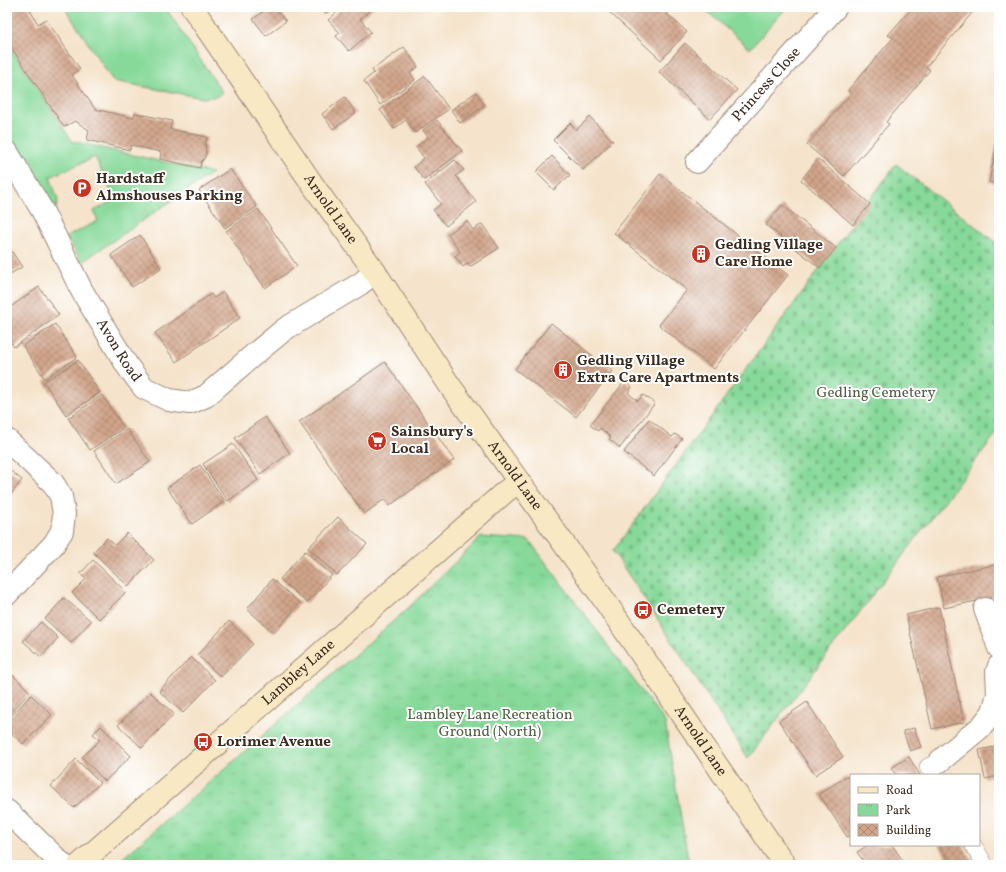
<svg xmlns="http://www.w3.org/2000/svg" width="1006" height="872" viewBox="0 0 1006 872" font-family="Vollkorn,serif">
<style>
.grass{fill:#87d99a;stroke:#61825c}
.cemetery{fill:url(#cemetery-stones);stroke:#61825c}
.park{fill:url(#park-tufts);stroke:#61825c}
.building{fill:url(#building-cross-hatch)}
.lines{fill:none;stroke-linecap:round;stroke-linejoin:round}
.lane-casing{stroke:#988674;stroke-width:18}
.street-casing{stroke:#988674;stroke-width:24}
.secondary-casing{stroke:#988674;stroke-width:24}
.lane{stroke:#fff;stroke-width:17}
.street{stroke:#fff;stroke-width:22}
.secondary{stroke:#f8e8c3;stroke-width:22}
.labels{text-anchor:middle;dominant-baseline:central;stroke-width:4;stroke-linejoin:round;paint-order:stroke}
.street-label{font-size:15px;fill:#3b2a1e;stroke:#fff}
.poi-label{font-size:15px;font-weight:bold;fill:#3b2a1e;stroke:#fff;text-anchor:start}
.park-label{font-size:15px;fill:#525f43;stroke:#fff}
</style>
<defs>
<pattern id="cemetery-stones" width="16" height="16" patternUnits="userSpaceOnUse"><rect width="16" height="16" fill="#87d99a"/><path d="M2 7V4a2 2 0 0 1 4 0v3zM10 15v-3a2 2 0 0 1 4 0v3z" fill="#75ba84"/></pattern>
<pattern id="park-tufts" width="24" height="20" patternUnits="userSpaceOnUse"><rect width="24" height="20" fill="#87d99a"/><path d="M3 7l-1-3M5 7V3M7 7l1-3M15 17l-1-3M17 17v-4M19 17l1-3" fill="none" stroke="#75ba84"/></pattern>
<pattern id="building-cross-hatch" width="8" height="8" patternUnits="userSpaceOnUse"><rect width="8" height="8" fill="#d2a58b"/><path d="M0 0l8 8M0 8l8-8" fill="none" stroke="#ac8771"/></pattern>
</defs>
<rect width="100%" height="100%" fill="#fff"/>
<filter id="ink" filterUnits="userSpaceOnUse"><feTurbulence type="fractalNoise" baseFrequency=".025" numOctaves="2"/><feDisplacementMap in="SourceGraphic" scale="8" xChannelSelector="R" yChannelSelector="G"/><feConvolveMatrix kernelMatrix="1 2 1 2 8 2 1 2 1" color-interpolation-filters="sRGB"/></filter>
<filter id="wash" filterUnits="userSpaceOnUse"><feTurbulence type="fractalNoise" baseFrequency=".012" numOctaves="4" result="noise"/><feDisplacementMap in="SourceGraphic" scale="16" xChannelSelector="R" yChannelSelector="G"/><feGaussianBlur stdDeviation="0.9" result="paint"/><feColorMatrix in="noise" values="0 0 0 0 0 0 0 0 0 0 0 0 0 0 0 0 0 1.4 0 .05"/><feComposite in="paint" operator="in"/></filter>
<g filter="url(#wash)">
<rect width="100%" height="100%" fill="#f5e3cb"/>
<g class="grass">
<path d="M64,7H165L222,92L219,96L203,98L113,81Z"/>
<path d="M702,7H787L750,49Z"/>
<path d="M7,43L72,141L212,173L82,262L66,237L98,221L94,211L115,199L95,157L50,177L58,200L55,213L7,135Z"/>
</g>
<path class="cemetery" d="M896,164L999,245V430L748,758L613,551Z"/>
<path class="park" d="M481,537L529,540L665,722L689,865H115L407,609Z"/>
<g id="blocks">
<g class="building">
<path d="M7,7H28L38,24L46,19L80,69L72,75L95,109L133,118L135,113L172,121L170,129L207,137L205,145L206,153L204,159L201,162L200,168L160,159L161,152L131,145L130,150L87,140L89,130L75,121L64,127L7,41Z"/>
<path d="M269,7H275L286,21L266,36L253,19Z"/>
<path d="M320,7H335L325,14Z"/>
<path d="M343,7H374L360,19L371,32L349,51L336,36L340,33L328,20Z"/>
<path d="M614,7H659L687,32L661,60L609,12Z"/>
<path d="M913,7H965L972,13L926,67L930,70L886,122L889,124L844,176L807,145L851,93L848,90L893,38L888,35Z"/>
<path d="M685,43L737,90L710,119L659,72Z"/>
<path d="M404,47L418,67L410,73L415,80L380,105L364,81L374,73L372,70Z"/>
<path d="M425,76L449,109L415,133L406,120L394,129L380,110Z"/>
<path d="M476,92L485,105L460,123L451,110Z"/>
<path d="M345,97L356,113L333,129L322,114Z"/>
<path d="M590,117L613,141L583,170L553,140L570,123L576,130Z"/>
<path d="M437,120L462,151L424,180L414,167L424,158L416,147L428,137L423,130Z"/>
<path d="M998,138H999V184L989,182Z"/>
<path d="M552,156L570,175L554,190L536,172Z"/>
<path d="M818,159L870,204L853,225L801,180Z"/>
<path d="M455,160L464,170L456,176L476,202L446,226L433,210L441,204L425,184Z"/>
<path d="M230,169L257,207L225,228L199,190Z"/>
<path d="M660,174L788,275L714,369L659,325L687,290L614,233Z"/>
<path d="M782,205L836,248L820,268L766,225Z"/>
<path d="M258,209L297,266L265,288L226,231Z"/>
<path d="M467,221L473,230L482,224L499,248L470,267L468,263L463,267L455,256L460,252L448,234Z"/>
<path d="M140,235L161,268L132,287L111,255Z"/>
<path d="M7,244L22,267L7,276Z"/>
<path d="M39,287L59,315L14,347L7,337V300L12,306Z"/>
<path d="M223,292L240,318L176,362L155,333L211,294L214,298Z"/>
<path d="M551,323L612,371L576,417L515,369Z"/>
<path d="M55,324L77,357L45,379L23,346Z"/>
<path d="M78,360L100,393L66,415L44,382Z"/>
<path d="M385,362L454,460L389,506L385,499L364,514L299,422Z"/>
<path d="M625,381L632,387L628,393L638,401L643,395L655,403L620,448L609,439L611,437L600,428L598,431L590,425Z"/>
<path d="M102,395L124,428L90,450L68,418Z"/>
<path d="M265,417L290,453L260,474L235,438Z"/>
<path d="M649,419L672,437L675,434L682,439L654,476L624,452Z"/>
<path d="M127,429L150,462L116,484L94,451Z"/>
<path d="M233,444L258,480L228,501L203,464Z"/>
<path d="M200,465L225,501L192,524L167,488Z"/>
<path d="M7,468L22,480L7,499Z"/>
<path d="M338,517L367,544L337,575L308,548Z"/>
<path d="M127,533L154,560L128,586L93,552L107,538L115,545Z"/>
<path d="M305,551L332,575L307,603L280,579Z"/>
<path d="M93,560L126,592L99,619L72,593L86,579L80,574Z"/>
<path d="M998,564L999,596L944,608L937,577Z"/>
<path d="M272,579L300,603L274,633L247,609Z"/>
<path d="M64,598L91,621L71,643L45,619Z"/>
<path d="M939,607L964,722L932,729L906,615Z"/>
<path d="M229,621L253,644L221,677L197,655Z"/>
<path d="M41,622L58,638L41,657L23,641Z"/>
<path d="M191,657L215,680L183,713L159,691Z"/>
<path d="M13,675L30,692L7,717V681Z"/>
<path d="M150,692L174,714L142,748L118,725Z"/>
<path d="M31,695L52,715L23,744L7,729V720Z"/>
<path d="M807,702L843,757L815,775L779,721Z"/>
<path d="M101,726L131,756L105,781L82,757L100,740L93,734Z"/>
<path d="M914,728L921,747L910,751L903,731Z"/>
<path d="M999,746V776L985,779L979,750Z"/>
<path d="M909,757L920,775H896L891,768Z"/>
<path d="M76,759L100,783L74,808L51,786Z"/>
<path d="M847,776L851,783V835L847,837L819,794Z"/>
<path d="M868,845H892L906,865H866L857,852Z"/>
<path d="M939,845H963L975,865H951Z"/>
</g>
</g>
</g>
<g filter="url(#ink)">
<use href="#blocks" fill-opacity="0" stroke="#988674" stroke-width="1"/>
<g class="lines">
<defs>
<g id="lane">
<path d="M933,775L928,767L940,761"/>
<path d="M973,845L983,862"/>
</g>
<g id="street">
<path id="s1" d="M7,152L42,210L82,291L128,367L144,388L169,400L190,403L206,396L251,357L285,329L360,284L375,272"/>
<path id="s2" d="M697,162L836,7"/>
<path d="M7,440L53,483L61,496L64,514L62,531L54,544L7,594"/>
<path d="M985,609L999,648"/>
<path d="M940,761L982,726L993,712L998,694L997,672L999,666"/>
<path d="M7,811L63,865"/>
</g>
<g id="secondary">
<path id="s3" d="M192,7L315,188L375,272L450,386L598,591L785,865"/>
<path id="s4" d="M79,865L506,491L519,482"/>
</g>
</defs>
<use href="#lane" class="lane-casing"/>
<use href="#street" class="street-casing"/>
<use href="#secondary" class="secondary-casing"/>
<use href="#lane" class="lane"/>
<use href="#street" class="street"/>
<use href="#secondary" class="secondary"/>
</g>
</g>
<defs>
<symbol id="parking-disc" viewBox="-11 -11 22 22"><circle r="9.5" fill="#c8321e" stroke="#fff"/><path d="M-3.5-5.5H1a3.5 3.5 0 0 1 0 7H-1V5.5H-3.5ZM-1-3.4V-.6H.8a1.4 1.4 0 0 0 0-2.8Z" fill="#fff"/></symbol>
<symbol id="building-disc" viewBox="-11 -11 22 22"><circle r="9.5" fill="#c8321e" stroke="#fff"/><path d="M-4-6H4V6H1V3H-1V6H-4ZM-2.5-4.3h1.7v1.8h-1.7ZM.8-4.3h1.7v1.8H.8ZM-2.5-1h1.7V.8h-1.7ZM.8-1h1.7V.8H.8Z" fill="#fff"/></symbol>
<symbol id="supermarket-disc" viewBox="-11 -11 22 22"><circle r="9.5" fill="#c8321e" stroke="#fff"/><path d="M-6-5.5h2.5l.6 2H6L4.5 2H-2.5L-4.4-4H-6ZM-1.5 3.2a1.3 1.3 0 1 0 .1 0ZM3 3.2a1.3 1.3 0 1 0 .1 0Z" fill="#fff"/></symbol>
<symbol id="bus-disc" viewBox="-11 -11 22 22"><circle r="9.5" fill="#c8321e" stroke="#fff"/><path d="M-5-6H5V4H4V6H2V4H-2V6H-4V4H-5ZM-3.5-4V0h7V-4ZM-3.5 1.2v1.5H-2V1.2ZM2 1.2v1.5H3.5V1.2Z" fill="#fff"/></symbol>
</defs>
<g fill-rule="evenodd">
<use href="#parking-disc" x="71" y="177" width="22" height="22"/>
<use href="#building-disc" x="690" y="243" width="22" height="22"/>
<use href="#building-disc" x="552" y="359" width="22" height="22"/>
<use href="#supermarket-disc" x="366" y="430" width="22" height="22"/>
<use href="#bus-disc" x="632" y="599" width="22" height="22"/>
<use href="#bus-disc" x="192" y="731" width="22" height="22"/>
</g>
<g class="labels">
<g class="street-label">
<text stroke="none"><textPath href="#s2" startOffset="104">Princess Close</textPath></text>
<text stroke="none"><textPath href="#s3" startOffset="245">Arnold Lane</textPath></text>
<text stroke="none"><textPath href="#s1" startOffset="228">Avon Road</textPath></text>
<text stroke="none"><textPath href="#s3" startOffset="569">Arnold Lane</textPath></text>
<text stroke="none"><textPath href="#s4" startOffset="292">Lambley Lane</textPath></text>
<text stroke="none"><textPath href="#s3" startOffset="893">Arnold Lane</textPath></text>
</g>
<g class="poi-label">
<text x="96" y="179">Hardstaff<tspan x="96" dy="17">Almshouses Parking</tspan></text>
<text x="715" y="245">Gedling Village<tspan x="715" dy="17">Care Home</tspan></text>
<text x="577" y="361">Gedling Village<tspan x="577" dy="17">Extra Care Apartments</tspan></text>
<text x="391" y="432">Sainsbury's<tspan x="391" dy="17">Local</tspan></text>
<text x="657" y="610">Cemetery</text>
<text x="217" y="742">Lorimer Avenue</text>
</g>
<g class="park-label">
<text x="876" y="393">Gedling Cemetery</text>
<text x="490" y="715">Lambley Lane Recreation<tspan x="490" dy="17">Ground (North)</tspan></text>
</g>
</g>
<rect width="1006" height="872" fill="none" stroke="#fff" stroke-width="24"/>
<rect x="850" y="774" width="130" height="72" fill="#ffffff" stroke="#b1aaa5"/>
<rect x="858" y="787" width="20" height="6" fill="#f8e8c3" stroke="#b1aaa5"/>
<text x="886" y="794" font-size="12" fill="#3b2a1e">Road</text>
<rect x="858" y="804" width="20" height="12" fill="url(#park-tufts)" stroke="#b1aaa5"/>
<text x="886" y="814" font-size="12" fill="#3b2a1e">Park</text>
<rect x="858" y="824" width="20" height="12" fill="url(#building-cross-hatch)" stroke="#b1aaa5"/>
<text x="886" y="834" font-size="12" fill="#3b2a1e">Building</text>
</svg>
